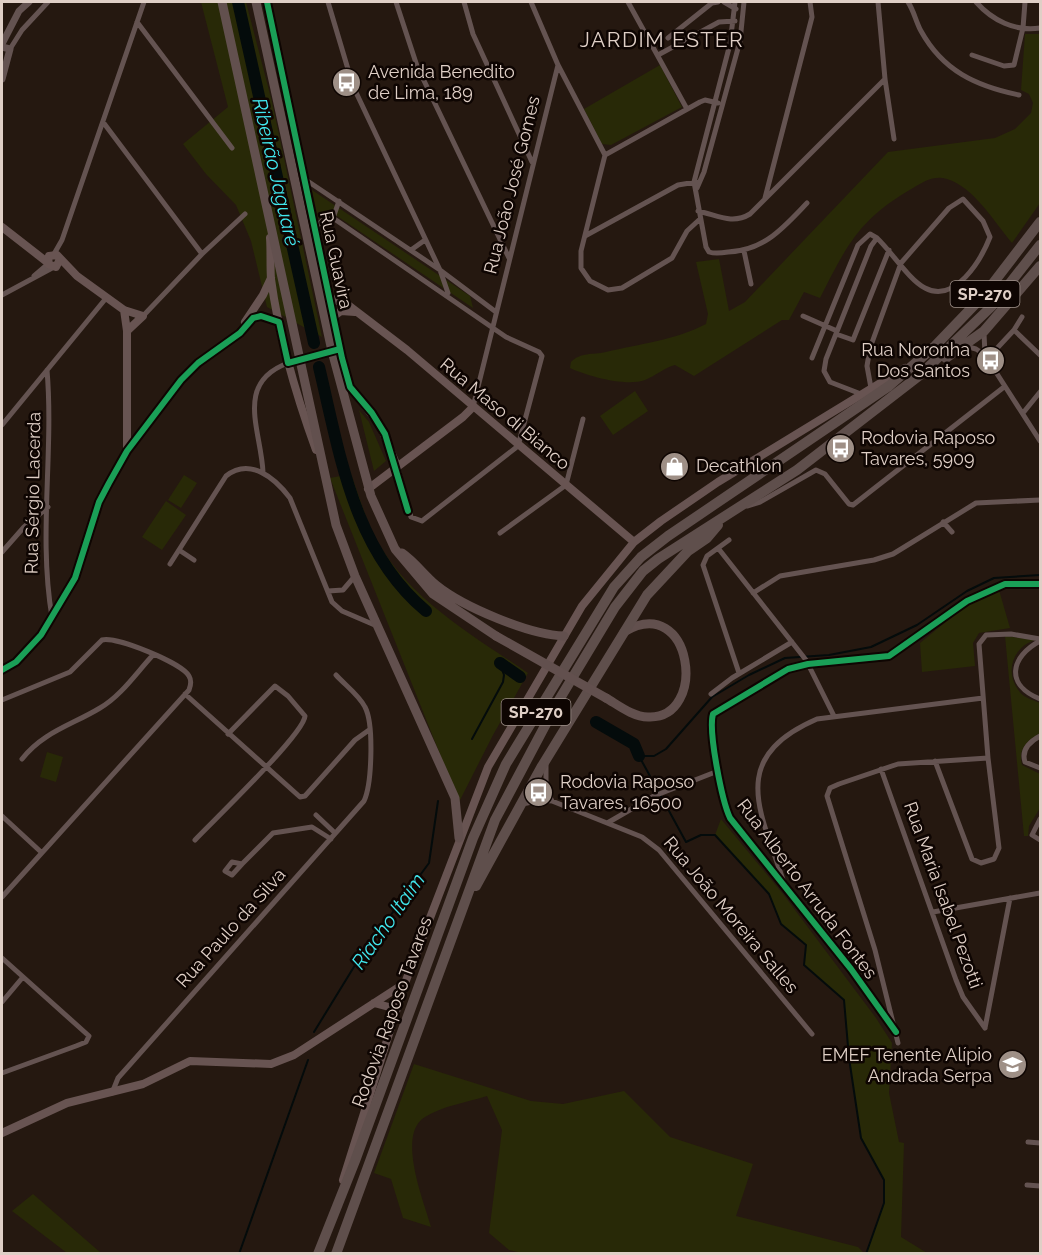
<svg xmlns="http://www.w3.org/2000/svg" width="1042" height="1255" font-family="Raleway,sans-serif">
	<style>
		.green { fill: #282907 }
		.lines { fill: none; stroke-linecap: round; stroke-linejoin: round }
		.stream { stroke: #040b0b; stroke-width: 2 }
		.river { stroke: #040b0b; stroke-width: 12 }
		.minor { stroke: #645351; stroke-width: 5 }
		.tertiary { stroke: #645351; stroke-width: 7 }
		.secondary { stroke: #685452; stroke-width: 8 }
		.trunk { stroke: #62504e; stroke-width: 9 }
		.motorway { stroke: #5f4f4c; stroke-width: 10 }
		.trunk-bridge { stroke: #62504e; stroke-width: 9 }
		.cycleway-casing { stroke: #0e0502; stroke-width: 10 }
		.cycleway { stroke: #1a9f57; stroke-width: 6 }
		.labels { text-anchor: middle; stroke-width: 5; stroke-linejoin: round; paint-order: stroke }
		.shield { fill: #0e0502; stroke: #a0928b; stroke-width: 1.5 }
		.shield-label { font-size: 16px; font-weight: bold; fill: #dfcfc6 }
		.poi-label { font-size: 18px; fill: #dfcfc6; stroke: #0e0502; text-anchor: start }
		.street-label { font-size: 18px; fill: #dfcfc6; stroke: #0e0502 }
		.water-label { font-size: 20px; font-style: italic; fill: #41e6ed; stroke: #0e0502 }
		.quarter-label { font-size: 21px; letter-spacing: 1.5px; fill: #dfcfc6; stroke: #0e0502 }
	</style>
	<rect width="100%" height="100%" fill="#251810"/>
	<path class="green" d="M201 2H246L272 102 322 337 267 307 251 241 236 205 206 174 183 144 228 107Z
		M1025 34H1040V203L1012 243C995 223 974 187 947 179 935 175 924 181 913 188 859 219 847 245 820 298L804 292 789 320H782L694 376 675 365C664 368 655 376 645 380 626 387 587 376 570 368L571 362C581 352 592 355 606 352 639 344 676 340 706 324L708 314 696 262 719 259 729 311 745 302 888 152 995 138 1015 129 1031 113 1033 103 1029 94 1021 90Z
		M660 65 682 107 611 145 602 144 584 109Z
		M312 190 470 296 473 308 334 214H328L318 219Z
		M635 391 648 411 613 435 600 416Z
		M359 410 369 422 386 461 374 471Z
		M351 474C358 493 364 513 372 531 403 596 471 634 528 673L493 735 459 802 330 478Z
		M184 475 197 483 181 508 168 500Z
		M166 501 186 515 162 550 142 537Z
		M999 590 1010 628 979 633 973 643 975 666 922 672 920 643 964 607Z
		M1005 636 1035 640C1013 647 1004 672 1019 691 1024 698 1033 700 1040 703V733C1026 741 1018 749 1022 765L1040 774V808L1029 826 1028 836H1024Z
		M47 752 63 757 56 782 40 777Z
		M721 819 783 894 876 1018 892 1043 889 1093 899 1142 904 1143 901 1237 927 1253H866L884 1203V1180L861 1138 849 1058 844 1000 804 965 806 945 781 924 769 894 715 835Z
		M414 1064 531 1101 563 1104 624 1091 670 1137 753 1164 736 1216 858 1247 864 1253 526 1254 509 1250 489 1233 502 1130 487 1096C468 1102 442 1106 425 1117 396 1134 424 1202 431 1227L403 1218 391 1179 374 1173Z
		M33 1194 101 1253H67L12 1211Z"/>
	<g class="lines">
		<path class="stream" d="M472 739 503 682 504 675 500 663
			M314 1032 360 957 429 863 438 801
			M239 1254 308 1060
			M866 1254 884 1203V1180L861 1138 849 1058 844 1000 804 965 806 945 781 924 769 894 715 835H701L686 842 639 756H654L666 749 712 697 749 675 785 658 829 655 871 647 917 625 967 591 994 578 1040 575"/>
		<path class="river" d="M238 2 314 343
			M319 367C340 454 353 550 426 611
			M500 663 520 677
			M596 722 634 744 639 756"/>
		<path class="minor" d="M328 2 353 86 440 270 448 293
			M396 2 417 66 509 258
			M464 2 473 34 532 162
			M531 2 558 65 605 155 581 251V268L590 281 608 290 622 288 672 258 687 231 700 219
			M628 2 687 109
			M724 2 736 9
			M735 2 730 44 694 182 706 247 709 252C715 254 722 253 728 252 765 250 783 228 807 203
			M878 2 885 79 894 139
			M908 2C914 11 916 22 921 31 943 71 976 86 1019 95
			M976 2C992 20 1015 32 1040 28
			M137 22 232 148
			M668 38 712 3 718 2
			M10 49 22 30 48 2
			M658 55 719 22 735 21
			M972 55 1004 66 1014 65 1023 28 1025 2
			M103 122 202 254
			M605 155 700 102 705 100 718 103
			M303 178 440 270 496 312
			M697 188 704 172 740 41 744 2
			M765 198 812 17 810 2
			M698 211C717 215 732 225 750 214L885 79
			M333 218 339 201
			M314 228 322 221 333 218 506 337 539 352 542 356 518 446 422 521 411 517 397 466
			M585 236 678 185 696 182
			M411 250 425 240
			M744 251 751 284
			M54 254 62 240 144 2
			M34 276 48 264
			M2 295 54 267
			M143 316 202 254 245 214
			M803 316 837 331
			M1014 330 1040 355
			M984 333 985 355
			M836 334 853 340 889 250
			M965 346 976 349 985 355 1040 441
			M812 358 858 245 870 234 877 238
			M987 359 1014 330 1022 317
			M47 370C54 452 38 536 52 617
			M861 394 830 382 824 371 826 359 871 246 877 238C891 251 909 280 925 288 955 304 981 260 990 237L983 221 963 199 949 208 901 263 870 348 867 366 871 388
			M473 407 558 65
			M1023 413 1040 392
			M2 425 107 297
			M263 472C261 430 234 383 288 363
			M747 506 760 502 816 470 825 474 849 504 853 505 1004 387
			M943 522 952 532
			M500 533 566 485 583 419
			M718 548 729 540
			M179 550 194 560
			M2 552 24 527 48 507
			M170 564 226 476C250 457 275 478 290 498L332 602 342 611 377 626
			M328 591 343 590 355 576
			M753 593 780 576 874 560 893 554 976 503 1040 500
			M1040 641C1010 657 1005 685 1040 699
			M2 670 16 662 36 642 75 578 99 502 127 451
			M739 673 703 565 707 556 718 548 806 660 834 716
			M185 694 300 797 305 796 355 740 369 730
			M711 694 732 678 792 642
			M2 700 70 672 102 640C116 636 182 663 189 676 192 681 191 685 189 690L2 897
			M1040 736C1029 742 1021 750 1025 762L1040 768
			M22 759C43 732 72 725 100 708 121 696 137 672 153 655
			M935 761 972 859 981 863 994 859 999 848 988 758 979 644 986 635 1011 634 1040 639
			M546 765V789L552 801
			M881 769 956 980 963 997 985 1028
			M522 804 542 800 552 801 642 837 659 850 812 1034
			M316 815 335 833
			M2 816 41 852
			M1040 819 1032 835 1040 840
			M609 822 654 796 718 771
			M195 840C213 821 304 734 305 716L288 696 275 686 228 734
			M242 864 232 875 225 871 232 862 242 864 273 833 312 827 331 839
			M785 886C762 813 725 759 817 719L983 698
			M933 912 1040 893
			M2 958 89 1036 86 1042 76 1046 2 1073
			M2 1002 23 977
			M985 1028 1010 898
			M896 1032 851 969 730 818C722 801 708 731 713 714L788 669 808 664 889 656 967 601 1005 584H1040
			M898 1043 875 950 827 796 830 788 839 784 898 764 988 758
			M112 1093 118 1078 364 801C372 784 374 724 365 707 359 695 345 685 336 675
			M1028 1142 1040 1143
			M1027 1185 1040 1186"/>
		<path class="tertiary" d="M2 44 19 11 29 2
			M2 47 10 49 2 79"/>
		<path class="secondary" d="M267 2 342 358 350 387 380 425 397 466
			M2 227 47 262
			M270 238C271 251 270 266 271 279 279 338 296 395 316 450
			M60 259 56 267 48 264 49 256 57 255 77 276 124 310 143 316 127 331V451
			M330 298 348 305 407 350 634 542
			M124 310 127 331
			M334 316 341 311 355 312
			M245 322 263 295 271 278
			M288 363 336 350
			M127 451 181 380 198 363 240 333 253 318 261 316 279 322
			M368 489 463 417 472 408
			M374 1003 389 1007 395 1015
			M2 1133 67 1103 143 1084 190 1061 271 1064 294 1055 405 983
			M343 1180 405 983 488 767 582 606 634 542 661 521 718 482 905 368"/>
		<path class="trunk" d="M222 2 336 525 355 576 455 798 459 838
			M256 2 332 351 371 496 395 549 433 594 496 636
			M402 553C415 562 424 575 436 585 463 607 530 635 564 636
			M606 698C618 705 633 717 648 717 709 720 693 591 624 632"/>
		<path class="motorway" d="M946 358 984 331 1040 266
			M476 886 542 766 647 595 688 551 707 538 718 525
			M318 1254 355 1161 473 838 506 764 614 587 641 557 668 536 889 386 935 346 984 295 1040 222
			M336 1254 495 820 556 705 615 607 643 571 658 559 797 470 920 375 992 306 1040 245"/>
		<path class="trunk-bridge" d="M496 636 606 698"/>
		<defs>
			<path id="cycleway" d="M267 2 342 358 350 387 372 413 385 434 408 511
				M2 670 16 662 41 635 75 578 99 502 109 483 127 451 181 380 198 363 240 333 253 318 261 316 279 322 288 363 340 349
				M896 1032 851 969 730 818C722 801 708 731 713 714L788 669 808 664 889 656 967 601 1005 584H1040"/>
		</defs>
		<use href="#cycleway" class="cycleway-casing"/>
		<use href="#cycleway" class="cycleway"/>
	</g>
	<defs>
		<symbol id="bus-disc" viewBox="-11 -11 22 22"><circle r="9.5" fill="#9e8f86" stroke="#0e0502"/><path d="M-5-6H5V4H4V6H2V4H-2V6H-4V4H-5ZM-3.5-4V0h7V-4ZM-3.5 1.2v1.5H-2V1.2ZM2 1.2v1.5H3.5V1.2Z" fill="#fff"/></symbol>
		<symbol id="shop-disc" viewBox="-11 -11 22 22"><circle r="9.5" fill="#9e8f86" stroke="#0e0502"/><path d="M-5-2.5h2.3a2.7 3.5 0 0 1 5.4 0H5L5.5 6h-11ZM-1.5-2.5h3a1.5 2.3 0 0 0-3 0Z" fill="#fff"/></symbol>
		<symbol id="school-disc" viewBox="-11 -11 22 22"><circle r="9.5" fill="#9e8f86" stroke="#0e0502"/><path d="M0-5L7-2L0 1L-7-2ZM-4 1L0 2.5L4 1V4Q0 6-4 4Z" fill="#fff"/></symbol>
	</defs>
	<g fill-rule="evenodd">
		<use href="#bus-disc" x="330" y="66" width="33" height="33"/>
		<use href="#bus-disc" x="974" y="344" width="33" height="33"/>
		<use href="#bus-disc" x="824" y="432" width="33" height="33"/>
		<use href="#shop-disc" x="658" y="450" width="33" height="33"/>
		<use href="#bus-disc" x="522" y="776" width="33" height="33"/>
		<use href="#school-disc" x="996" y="1048" width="33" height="33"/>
	</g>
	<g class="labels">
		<g class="shield">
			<rect x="950.5" y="281" width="69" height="26" rx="4.5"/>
			<rect x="501.5" y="699" width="69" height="26" rx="4.5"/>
		</g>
		<g class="shield-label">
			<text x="985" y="300">SP-270</text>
			<text x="536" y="718">SP-270</text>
		</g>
		<g class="poi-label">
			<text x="368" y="78">Avenida Benedito<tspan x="368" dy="21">de Lima, 189</tspan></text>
			<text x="970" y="356" text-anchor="end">Rua Noronha<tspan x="970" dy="21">Dos Santos</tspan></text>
			<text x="861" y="444">Rodovia Raposo<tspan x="861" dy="21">Tavares, 5909</tspan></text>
			<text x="696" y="472">Decathlon</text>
			<text x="560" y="788">Rodovia Raposo<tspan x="560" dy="21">Tavares, 16500</tspan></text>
			<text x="992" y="1061" text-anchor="end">EMEF Tenente Alípio<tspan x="992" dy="21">Andrada Serpa</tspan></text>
		</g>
		<g class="street-label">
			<text transform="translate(512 185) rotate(-76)" y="6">Rua João José Gomes</text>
			<text transform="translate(336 260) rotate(78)" y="6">Rua Guavira</text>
			<text transform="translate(505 414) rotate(40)" y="6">Rua Maso di Bianco</text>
			<text transform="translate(33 493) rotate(-89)" y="6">Rua Sérgio Lacerda</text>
			<text transform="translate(807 889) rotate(53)" y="6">Rua Alberto Arruda Fontes</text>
			<text transform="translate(943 895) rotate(70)" y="6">Rua Maria Isabel Pezotti</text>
			<text transform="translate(731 915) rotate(50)" y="6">Rua João Moreira Salles</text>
			<text transform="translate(231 928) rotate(-48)" y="6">Rua Paulo da Silva</text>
			<text transform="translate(392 1012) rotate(-70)" y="6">Rodovia Raposo Tavares</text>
		</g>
		<g class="water-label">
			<text transform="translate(276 172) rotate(77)" y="7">Ribeirão Jaguaré</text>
			<text transform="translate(388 921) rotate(-55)" y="7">Riacho Itaim</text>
		</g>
		<g class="quarter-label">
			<text x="662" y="47">JARDIM ESTER</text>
		</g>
	</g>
	<rect width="1042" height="1255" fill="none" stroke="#dfcfc6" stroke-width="6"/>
</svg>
